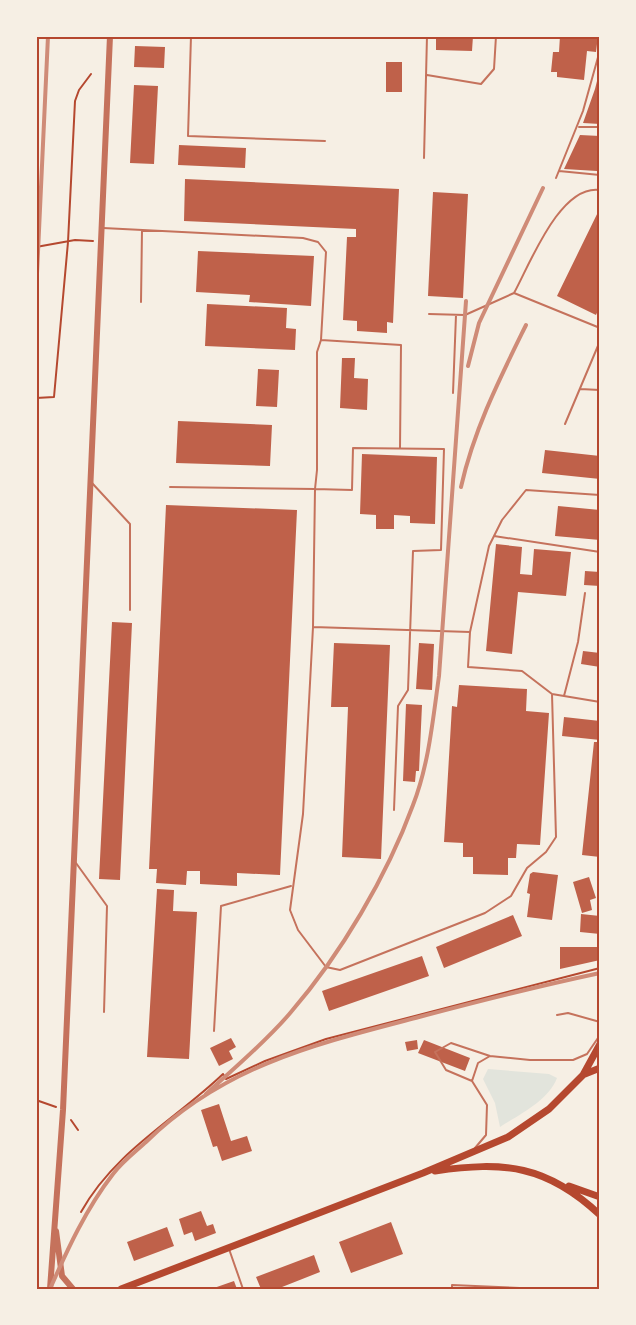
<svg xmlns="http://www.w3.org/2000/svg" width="636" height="1325" font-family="Lora,serif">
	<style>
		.green { fill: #e2e4dc }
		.building { fill: #bf614a }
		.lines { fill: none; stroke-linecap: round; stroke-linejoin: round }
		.path { stroke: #b5482f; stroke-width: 2 }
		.service { stroke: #c5725c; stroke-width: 2 }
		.tertiary { stroke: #c5725c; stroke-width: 6 }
		.secondary { stroke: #b5482f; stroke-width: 7 }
		.rail { stroke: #cf8b77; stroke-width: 4 }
		.neatline { fill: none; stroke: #b5482f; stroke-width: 2 }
	</style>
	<rect width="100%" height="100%" fill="#f6efe4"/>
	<path class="green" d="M488 1069 549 1074 557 1078C548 1101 520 1114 500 1127L495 1103 483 1079Z"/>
	<path class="building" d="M436 36H473L472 51 436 50Z
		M560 36H598L596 52 587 51 584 80 557 77V72H551L553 52H559Z
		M135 46 165 47 164 68 134 67Z
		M386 62H402V92H386Z
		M599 73 600 124 583 123 595 89Z
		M134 85 158 86 154 164 130 163Z
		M580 135 600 136 597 171 564 169Z
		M179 145 246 148 245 168 178 165Z
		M185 179 399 189 393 323 387 322V333L357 331V321L343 320 347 237H356V229L184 221Z
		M433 192 468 194 463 298 428 296Z
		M600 208V306L596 315 557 296Z
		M198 251 314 256 311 306 249 302 250 295 196 292Z
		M207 304 287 308 286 328 296 329 295 350 205 346Z
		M342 358H355L354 378 368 379 367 410 340 408Z
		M258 369 279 370 277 407 256 406Z
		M178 421 272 425 270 466 176 463Z
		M545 450 600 456V479L542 473Z
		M362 454 437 457 435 524 410 523V516L394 515V529H376V515L360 514Z
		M166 505 297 510 280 875 237 873V886L200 884V871H187L186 885 156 883 157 869H149Z
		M558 506 600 510V540L555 536Z
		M496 544 522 547 520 574 532 575 534 549 571 552 566 596 518 592 512 654 486 651Z
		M585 571 600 572V586L584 585Z
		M112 622 132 623 120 880 99 879Z
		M334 643 390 645 381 859 342 857 348 707H331Z
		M419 643 434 644 432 690 416 689Z
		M583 651 600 653V667L581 664Z
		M459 685 527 689 526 711 549 713 540 845 517 844 516 858H508V875L473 874V857H463V843L444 842 452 706 457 707Z
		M406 704 422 705 419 771H416L415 782 403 781Z
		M564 717 600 721V740L562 736Z
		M594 742H600V857L582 855Z
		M533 872 558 875 552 920 527 917 530 894 527 893 530 874Z
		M589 877 596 898 590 900 592 910 582 913 573 882Z
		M157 889 174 890 173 911 197 912 189 1059 147 1057Z
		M581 914 600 916V934L580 932Z
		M513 915 522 936 444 968 436 947Z
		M560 947H600V960L560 969Z
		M422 956 429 976 329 1011 322 991Z
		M231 1038 236 1047 229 1051 233 1059 219 1066 210 1048Z
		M417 1040 418 1049 407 1051 405 1042Z
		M424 1040 470 1058 465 1071 418 1053Z
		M219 1104 231 1141 247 1136 252 1151 222 1161 217 1146 213 1147 201 1110Z
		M201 1211 207 1226 213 1224 216 1233 195 1241 192 1232 184 1235 179 1219Z
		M391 1222 403 1254 351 1273 339 1242Z
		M167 1227 174 1246 134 1261 127 1242Z
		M314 1255 320 1272 277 1289H261L256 1277Z
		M234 1281 237 1289H211Z"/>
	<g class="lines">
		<path class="path" d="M36 247 75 240 93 241
			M36 398 54 397 68 242 75 101 79 90 91 74
			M36 1100 56 1107
			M71 1120 78 1130
			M81 1212C115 1151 175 1120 223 1074L226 1079 265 1061 326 1039 600 968"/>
		<path class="service" d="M191 36 188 136 325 141
			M427 75 481 84 494 69 496 36
			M579 127H600
			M424 158 427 36
			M559 171 600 175
			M556 178 583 111 600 50
			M103 228 303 238 318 242 326 252 321 340 317 352V470L315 489 170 487
			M514 293C530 264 560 184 600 190
			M141 302 142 230
			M429 314 465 315 514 293 600 328
			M321 340 401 345 400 448
			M580 389 600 390
			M453 393 456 315
			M565 424 600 341
			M92 483 130 524V610
			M494 536 600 552
			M313 627 470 632 468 667 522 671 552 694 600 702
			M470 632 489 546 502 520 526 490 600 495
			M564 696 578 642 585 593
			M394 810 398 706 408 690 413 551 441 550 444 449 353 448 352 490 315 489 313 627 303 814 290 910 298 930 326 967 340 970 485 913 511 896 527 868 546 852 556 837 552 694
			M76 863 107 906 104 1012
			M557 1015 568 1013 600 1022
			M214 1031 221 906 291 886
			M472 1081 478 1063 490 1056
			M475 1148 486 1135 487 1105 472 1081 446 1070 435 1052 451 1043 490 1056 530 1060H573L587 1054 600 1035
			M229 1249 243 1289
			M452 1289V1285L543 1289"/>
		<path class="tertiary" d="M56 1231 62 1276 73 1289
			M50 1289 63 1110 110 36"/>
		<path class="secondary" d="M585 1074 600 1068
			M435 1171C504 1161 547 1165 600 1215
			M569 1186 600 1197
			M121 1289 423 1173 508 1137 549 1109 583 1075 600 1044"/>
		<path class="rail" d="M36 295 48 36
			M468 366 479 323 543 188
			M461 487C474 429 500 378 526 325
			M206 1094C234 1068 266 1042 291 1012 341 954 387 876 413 805 429 764 433 718 439 676L466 301
			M50 1289C68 1248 86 1209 113 1174 122 1162 135 1152 146 1142 225 1065 316 1044 419 1017 479 1001 539 986 600 973"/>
	</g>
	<rect width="636" height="1325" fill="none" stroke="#f6efe4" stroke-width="75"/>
	<rect x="38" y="38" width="560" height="1250" class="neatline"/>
</svg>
